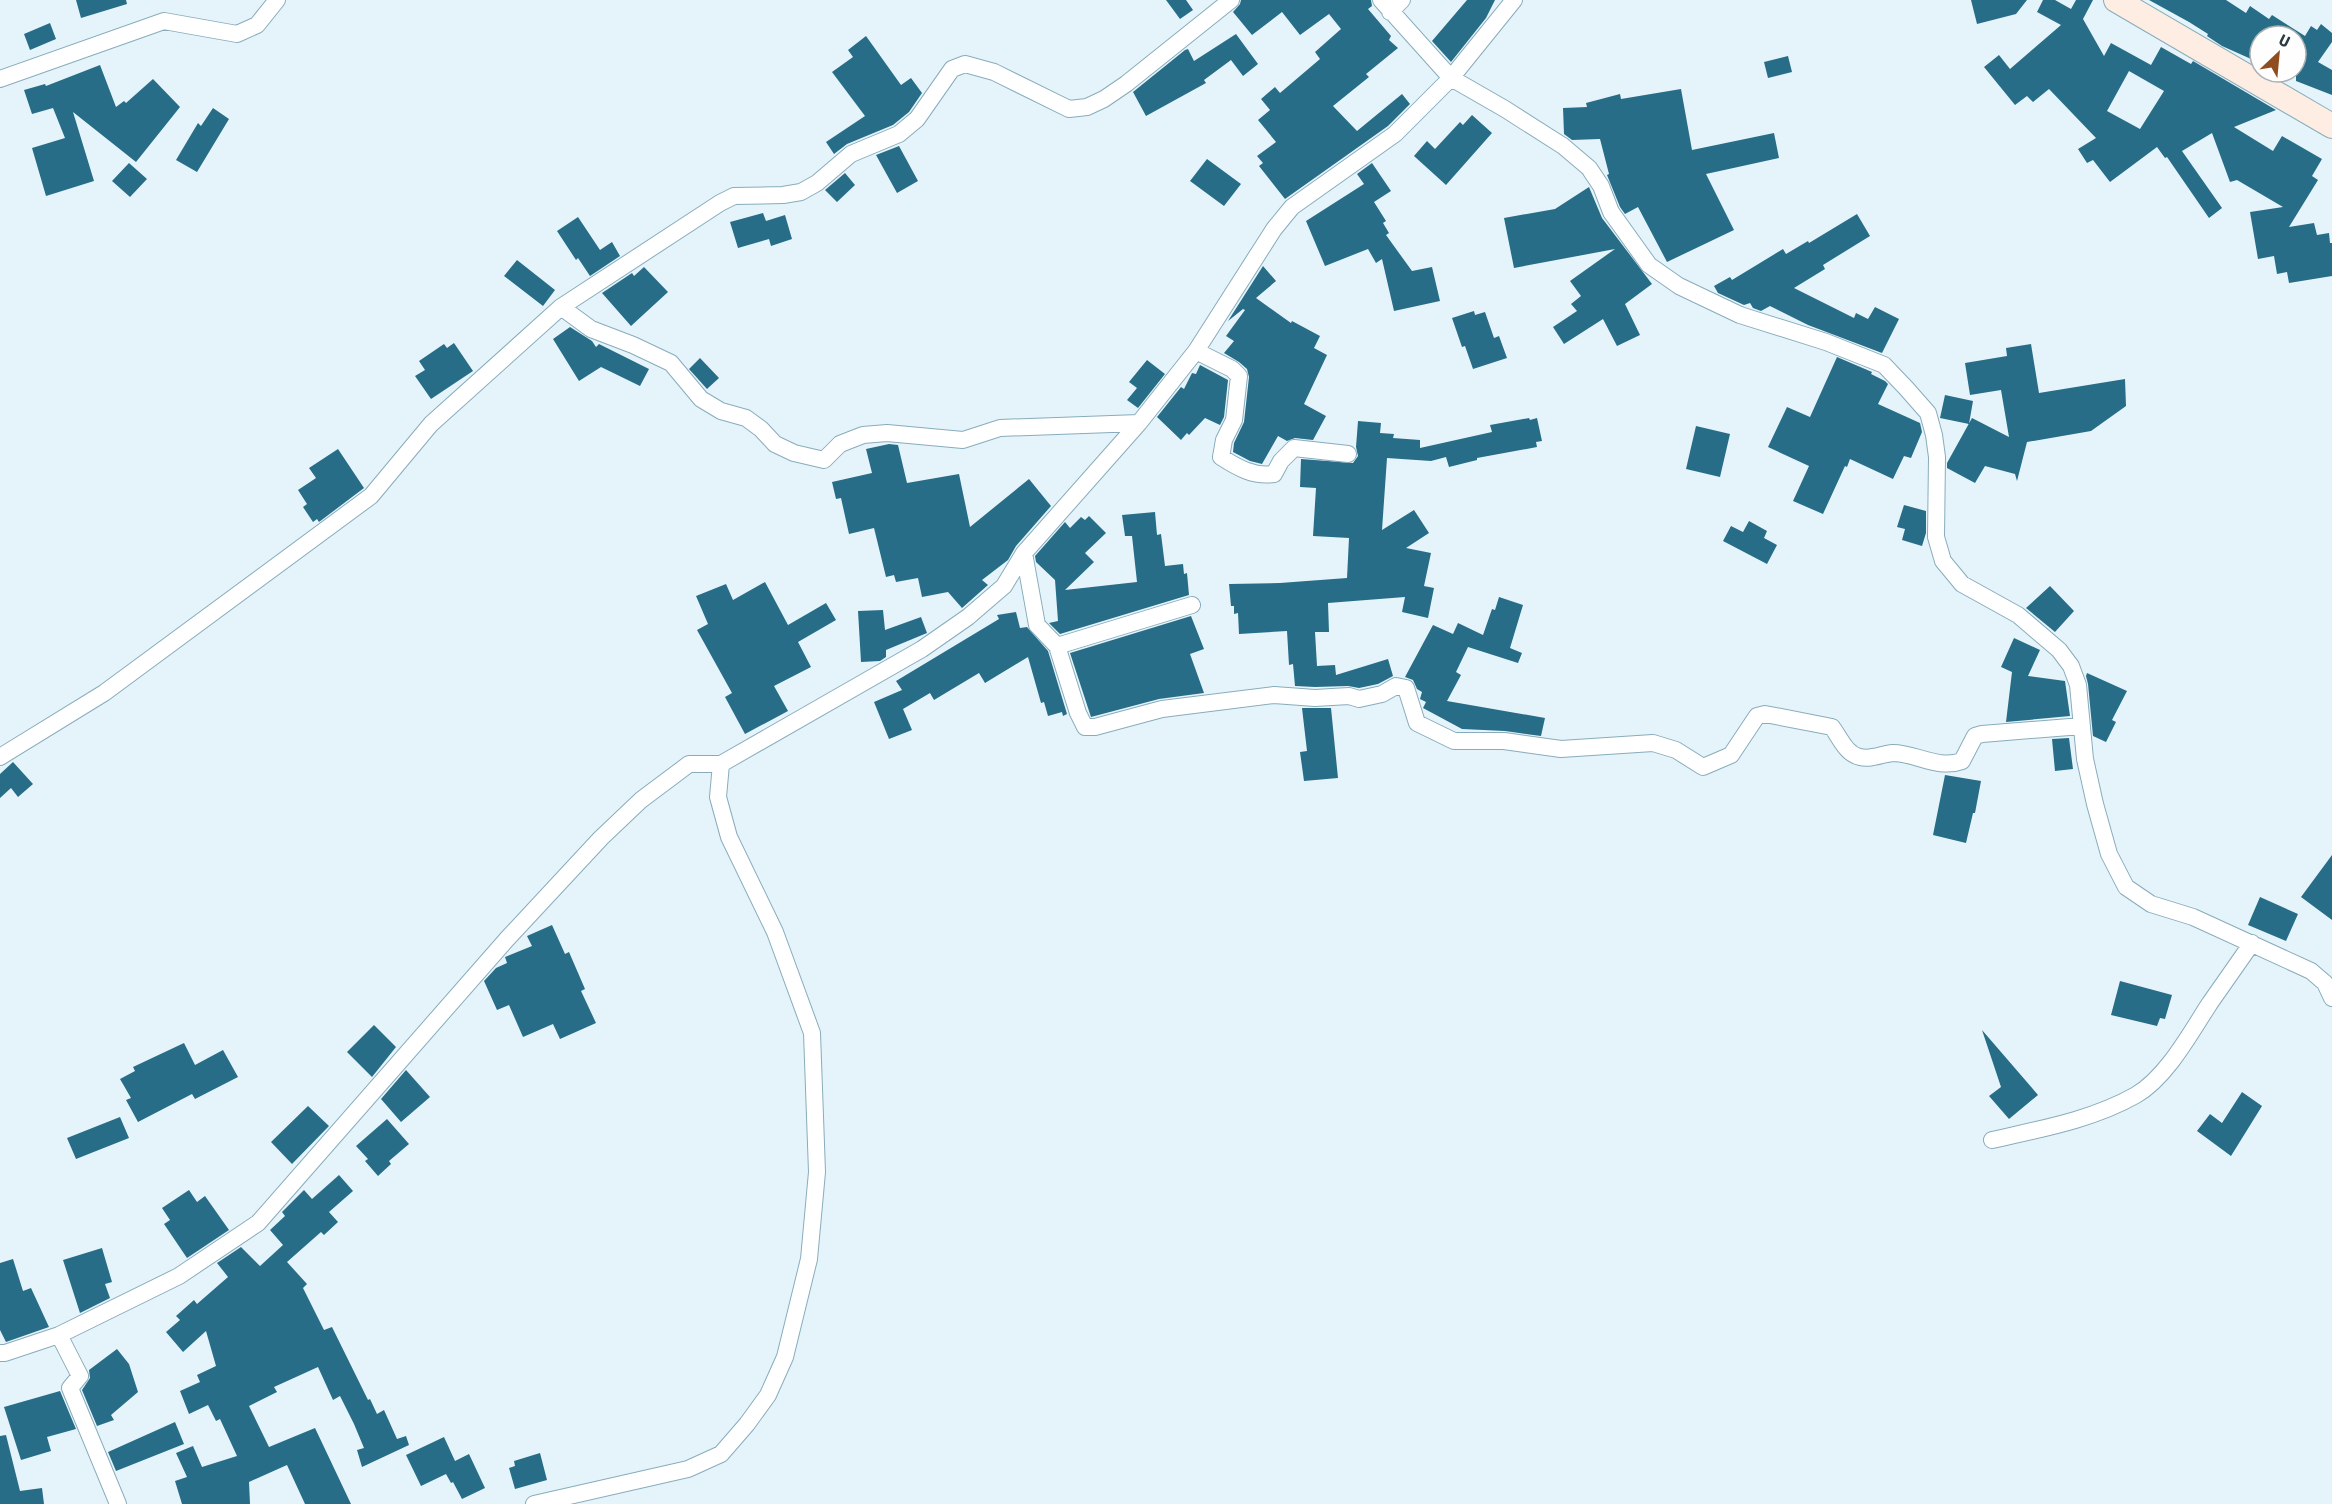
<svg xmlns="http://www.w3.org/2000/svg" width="2332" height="1504" font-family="'Asap Condensed',sans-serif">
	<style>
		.building { fill: #276d87; fill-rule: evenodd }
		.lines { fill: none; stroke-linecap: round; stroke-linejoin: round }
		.minor-casing { stroke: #88acbc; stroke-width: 18 }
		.secondary-casing { stroke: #88acbc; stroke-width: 26 }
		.minor { stroke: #fff; stroke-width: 16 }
		.secondary { stroke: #fdede3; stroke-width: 24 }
	</style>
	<rect width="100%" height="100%" fill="#e5f4fa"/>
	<path class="building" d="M76 0H126L127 4 81 18Z
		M1166 0H1186L1193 10 1180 19Z
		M1241 0H1371L1372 6 1368 9 1391 36 1389 40 1398 48 1366 74 1369 77 1333 106 1357 131 1402 94 1410 104 1388 126 1285 199 1259 166 1263 163 1257 156 1276 142 1258 120 1270 110 1261 99 1275 87 1280 93 1320 59 1315 52 1341 29 1329 14 1300 35 1282 12 1252 35 1233 12 1240 4Z
		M1467 0H1495L1486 18 1451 62 1432 41Z
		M1971 0H2027L2016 14 1977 24Z
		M2043 0H2055L2071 9 2076 0H2093L2083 19 2104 56 2111 43 2151 65 2161 47 2191 64 2193 61 2276 110 2234 127 2273 151 2282 136 2322 159 2312 176 2318 180 2289 227 2314 223 2317 235 2329 233 2330 243H2332V276L2289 283 2287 272 2277 274 2274 256 2258 259 2250 212 2283 207 2237 180 2230 182 2212 133 2182 151 2222 208 2209 218 2167 157 2165 158 2157 147 2110 182 2093 160 2087 163 2078 149 2096 138 2049 89 2033 102 2027 96 2015 105 1984 67 1999 55 2010 69 2061 25 2037 12ZM2129 71 2164 91 2140 129 2107 111Z
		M2149 0H2226L2246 13 2250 6 2269 19 2272 15 2305 36 2311 26 2317 30 2321 24 2332 33V42L2318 62 2332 70V95L2296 81V36H2260V63L2222 46 2207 36 2208 34 2189 22Z
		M50 23 56 39 30 50 24 34Z
		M1236 34 1258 64 1243 76 1231 60 1204 80 1206 83 1146 116 1133 92 1185 50 1188 49 1194 61Z
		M866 36 901 85 911 78 922 93 909 112 893 125 847 144 834 154 826 142 865 116 832 72 853 57 848 50Z
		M1788 56 1792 72 1768 78 1764 62Z
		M100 65 116 107 124 101 126 103 153 79 180 107 136 162 73 112 94 181 46 196 32 148 65 138 53 108 32 114 24 90 45 84 46 86Z
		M1681 89 1692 150 1774 133 1779 158 1706 174 1734 230 1667 262 1638 207 1625 214 1620 207 1607 175 1609 174 1600 139 1572 140 1564 134 1563 108 1587 107 1586 103 1620 94 1621 99Z
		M213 108 229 119 197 172 176 160 198 123 201 126Z
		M1472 115 1492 133 1446 185 1414 156 1427 141 1435 149 1460 122 1463 125Z
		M899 146 918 181 897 193 876 155Z
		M1207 159 1241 184 1224 206 1190 181Z
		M129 163 147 179 130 197 112 181Z
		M1372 163 1391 191 1374 202 1386 221 1383 223 1389 233 1386 235 1412 271 1432 267 1440 301 1394 311 1382 259 1376 263 1368 249 1325 266 1306 221 1364 184 1357 174Z
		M845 173 855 185 837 202 825 190Z
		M1589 187 1602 218 1652 284 1625 304 1640 335 1617 346 1603 319 1564 344 1553 327 1577 311 1571 304 1581 296 1570 281 1615 249 1514 268 1504 218 1555 209Z
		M763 213 766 221 785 215 792 239 771 246 769 239 738 248 730 222Z
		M1857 214 1870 236 1823 265 1825 269 1794 288 1854 318 1856 313 1868 319 1875 307 1899 319 1882 353 1808 325 1770 306 1761 311 1753 308 1750 303 1744 305 1718 293 1714 286 1730 277 1732 280 1783 249 1786 254 1808 241 1809 243Z
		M578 217 600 250 612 242 620 256 590 276 578 258 576 260 557 231Z
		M517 260 555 290 543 306 504 276Z
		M1263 266 1276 281 1256 298 1291 323 1292 321 1320 336 1314 348 1327 355 1304 404 1326 416 1313 440 1295 438 1287 441 1278 436 1262 464 1250 461 1233 452 1234 443 1244 422 1249 377 1247 369 1239 362 1224 353 1234 341 1226 336 1245 310 1243 309 1228 321Z
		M644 267 668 292 631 326 602 293 632 273 634 276Z
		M1474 311 1475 315 1485 312 1494 338 1499 336 1507 358 1473 369 1465 346 1462 347 1452 318Z
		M570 327 592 341 596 347 599 344 649 369 640 386 601 367 579 381 553 339Z
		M454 343 473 371 431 399 415 376 425 370 419 361 444 344 447 348Z
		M2031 344 2039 393 2125 379 2126 406 2091 431 2027 442 2017 481 2015 474 1985 466 1975 483 1947 468V463L1972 418 2009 437 2001 390 1970 395 1965 363 2007 356 2006 348Z
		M1837 357 1872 372 1871 374 1885 381 1888 384 1878 404 1920 423 1922 432 1911 458 1904 456 1893 479 1850 459 1847 467 1845 466 1823 514 1793 501 1809 466 1768 447 1787 407 1810 417Z
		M700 358 719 378 707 389 689 369Z
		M1147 360 1165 374 1138 408 1127 400 1137 388 1129 382Z
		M1200 365 1228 380 1224 417 1220 425 1205 418 1189 435 1187 433 1181 440 1157 417 1181 387 1184 389 1192 373 1196 374Z
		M1945 395 1973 401 1969 424 1940 418Z
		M1529 418 1530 420 1537 418 1542 441 1536 442 1537 447 1477 458V460L1449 467 1446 457 1431 461 1387 458 1382 530 1414 510 1429 533 1406 548 1431 553 1424 586 1434 588 1428 618 1402 612 1405 597 1328 603 1329 632H1315L1317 666 1335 665 1336 675 1388 659 1393 676 1378 684 1359 688 1348 686 1315 687 1295 686 1293 664 1289 665 1287 631 1239 634 1238 613 1234 614V606H1231L1229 584 1280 583 1347 578 1349 538 1313 536 1316 488 1300 487 1301 459 1353 463 1358 456 1356 447 1358 421 1381 423 1380 433 1394 434 1393 438 1420 440V448L1492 432 1490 425Z
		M1696 426 1730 434 1720 477 1686 469Z
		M889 444 898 445 907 483 959 474 970 527 1029 479 1051 506 1016 546 1008 560 982 580 988 585 962 608 948 592 922 597 918 578 896 582 894 575 886 577 874 528 849 534 841 498 836 499 832 482 872 473 866 449Z
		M338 449 364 488 319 522 317 519 313 522 303 507 307 504 298 490 316 478 309 468Z
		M1904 505 1926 511V533L1922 546 1902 540 1905 529 1897 527Z
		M1155 512 1157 535 1161 534 1165 566 1183 564 1184 574 1187 573 1189 595 1060 634 1049 623 1058 621 1055 580 1036 562 1035 556 1065 522 1070 528 1081 517 1085 520 1089 516 1106 533 1085 553 1094 562 1065 590 1137 582 1132 536H1125L1122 515Z
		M1749 521 1767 531 1764 538 1777 545 1767 564 1723 541 1731 526 1743 532Z
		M765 582 788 625 826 603 836 620 798 642 811 667 774 686 788 711 745 734 725 697 732 693 697 630 708 624 696 596 726 584 733 600Z
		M2050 586 2074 611 2055 632 2026 608Z
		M1499 597 1523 605 1510 648 1522 653 1518 663 1468 647 1456 672 1461 675 1447 701 1545 718 1541 736 1505 731 1462 729 1423 708 1426 702 1420 699 1422 692 1417 689 1413 680 1405 677 1433 625 1453 634 1458 623 1483 635 1492 609 1495 610Z
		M883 610 885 630 921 617 927 633 886 650V657L880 661 861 662 858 611Z
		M1016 612 1020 628 1027 627 1048 651 1067 714 1063 716 1062 712 1048 716 1044 702 1041 703 1028 657 985 683 979 673 934 700 930 693 903 709 912 730 889 739 874 702 902 690 896 681 999 619 997 615Z
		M1191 616 1204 649 1190 654 1204 693 1159 699 1091 717 1070 653Z
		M2014 638 2040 650 2028 676 2065 681 2070 716 2006 722 2012 672 2001 667Z
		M2087 673 2127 691 2112 720 2116 722 2106 742 2093 736 2088 684 2086 676Z
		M1302 708H1331L1338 778 1304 781 1300 752 1307 751Z
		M2069 738 2073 769 2055 771 2052 739Z
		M13 762 33 784 18 797 11 788 0 798V774Z
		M1945 775 1981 781 1975 813H1973L1966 843 1933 835Z
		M2332 855V920L2301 897Z
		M2260 897 2298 914 2286 941 2248 925Z
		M552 925 565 954 569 952 585 989 581 991 596 1023 560 1039 553 1024 523 1037 509 1005 497 1010 484 981 496 968 507 963 505 957 532 946 527 936Z
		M2120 981 2172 995 2165 1019 2160 1018 2157 1026 2111 1015Z
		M374 1025 396 1047 372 1077 347 1052Z
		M1982 1030 2038 1095 2009 1119 1989 1096 2001 1087Z
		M184 1043 195 1065 223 1050 238 1077 195 1099 192 1094 138 1122 126 1100 131 1098 120 1079 135 1071 133 1067Z
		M406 1070 430 1097 401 1122 381 1099Z
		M2242 1092 2262 1106 2231 1156 2197 1131 2210 1114 2222 1123Z
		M308 1106 329 1126 292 1164 271 1142Z
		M120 1117 129 1138 76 1159 67 1138Z
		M387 1119 409 1144 389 1161 391 1164 378 1176 365 1161 368 1159 356 1146Z
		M339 1175 353 1191 329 1212 338 1222 324 1235 321 1232 287 1262 307 1284 303 1288 324 1330 332 1327 368 1400 370 1399 377 1414 384 1410 397 1439 406 1436 409 1445 362 1467 357 1450 364 1448 354 1424 340 1396 333 1400 318 1367 274 1387 277 1392 249 1406 269 1447 315 1428 351 1504H305L287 1465 249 1482 250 1504H182L175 1481 187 1477 176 1453 193 1446 202 1467 237 1456 220 1419 216 1421 208 1405 189 1414 180 1391 200 1382 197 1375 216 1366 206 1331 183 1352 166 1332 180 1320 176 1316 194 1300 197 1304 228 1277 217 1263 241 1247 260 1266 283 1245 270 1230 285 1216 282 1212 304 1190 312 1199Z
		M189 1190 197 1202 205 1196 229 1230 187 1258 164 1224 170 1220 162 1208Z
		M102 1248 112 1282 105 1284 110 1298 80 1313 63 1260Z
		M13 1259 23 1291 31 1288 49 1327 6 1342 0 1330V1263Z
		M117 1349 129 1364 138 1392 111 1415 114 1420 97 1426 82 1390 90 1378 89 1370Z
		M60 1391 76 1429 47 1437 51 1451 21 1460 4 1407Z
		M175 1422 184 1444 116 1471 108 1452Z
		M6 1435 20 1491 42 1488 44 1504H0V1436Z
		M444 1437 455 1461 469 1454 485 1488 462 1499 453 1482 451 1483 446 1474 421 1486 406 1455Z
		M540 1453 547 1480 515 1489 509 1468 515 1466 514 1461Z"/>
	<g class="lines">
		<defs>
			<path id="minor" d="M1381 0 1451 78 1505 109 1563 146 1589 168 1601 186 1611 212 1649 265 1679 286 1740 315 1826 342 1884 365 1906 388 1928 413 1934 435 1937 457 1936 537 1943 561 1962 584 2018 615 2059 650 2071 666 2078 685 2085 759 2095 804 2109 854 2126 887 2151 904 2193 917 2311 971 2325 983 2332 998
				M1390 12 1402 0
				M0 79 164 21 237 34 257 25 277 0
				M561 307 591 329 633 345 671 363 701 399 721 411 746 418 761 429 775 444 794 453 824 460 840 444 863 435 887 433 963 440 1000 428 1139 423
				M1196 351 1232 369 1239 376 1234 420 1224 440 1221 457C1238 468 1254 477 1274 474L1281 461 1294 448 1348 454
				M1024 553 1037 625 1057 646 1078 713 1085 727H1095L1162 709 1274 695 1315 698 1349 696 1359 699 1382 694 1396 686 1406 688 1417 723 1454 741H1504L1561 749 1653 743 1676 750 1703 767 1731 755 1757 716 1765 714 1832 727C1840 738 1846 754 1860 757 1871 760 1882 754 1893 753 1916 753 1938 770 1962 761L1975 736 1982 734 2082 726
				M1057 646 1192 605
				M0 757 104 693 371 496 431 424 561 307 720 203 734 196 783 195 801 192 817 183 851 154 899 134 917 119 952 69 965 64 994 72 1069 109 1087 107 1104 99 1126 84 1231 0
				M1992 1140C2040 1129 2092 1120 2136 1095 2167 1077 2191 1032 2210 1003 2224 983 2238 963 2252 943
				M59 1335 80 1376 70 1388 118 1504
				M0 1353H5L59 1335 179 1276 258 1223 507 939 601 838 641 800 689 764H721
				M534 1504 688 1469 721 1454 747 1424 768 1395 785 1357 809 1259 817 1172 812 1033 775 932 729 837 718 797 721 764 922 649 968 617 1004 586 1024 553 1139 423 1196 351 1274 229 1292 207 1395 134 1451 78 1514 0"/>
			<path id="secondary" d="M2116 0 2332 126"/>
		</defs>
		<use href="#minor" class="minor-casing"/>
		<use href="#secondary" class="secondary-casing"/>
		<use href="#minor" class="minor"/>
		<use href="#secondary" class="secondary"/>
	</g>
	<g transform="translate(2278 54) rotate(26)"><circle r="28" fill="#fefefe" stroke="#aab0b3" stroke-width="1.5"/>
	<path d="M0-4.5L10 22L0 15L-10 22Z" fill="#904d1f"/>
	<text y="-9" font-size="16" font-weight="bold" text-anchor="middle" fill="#2d3c42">U</text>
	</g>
</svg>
